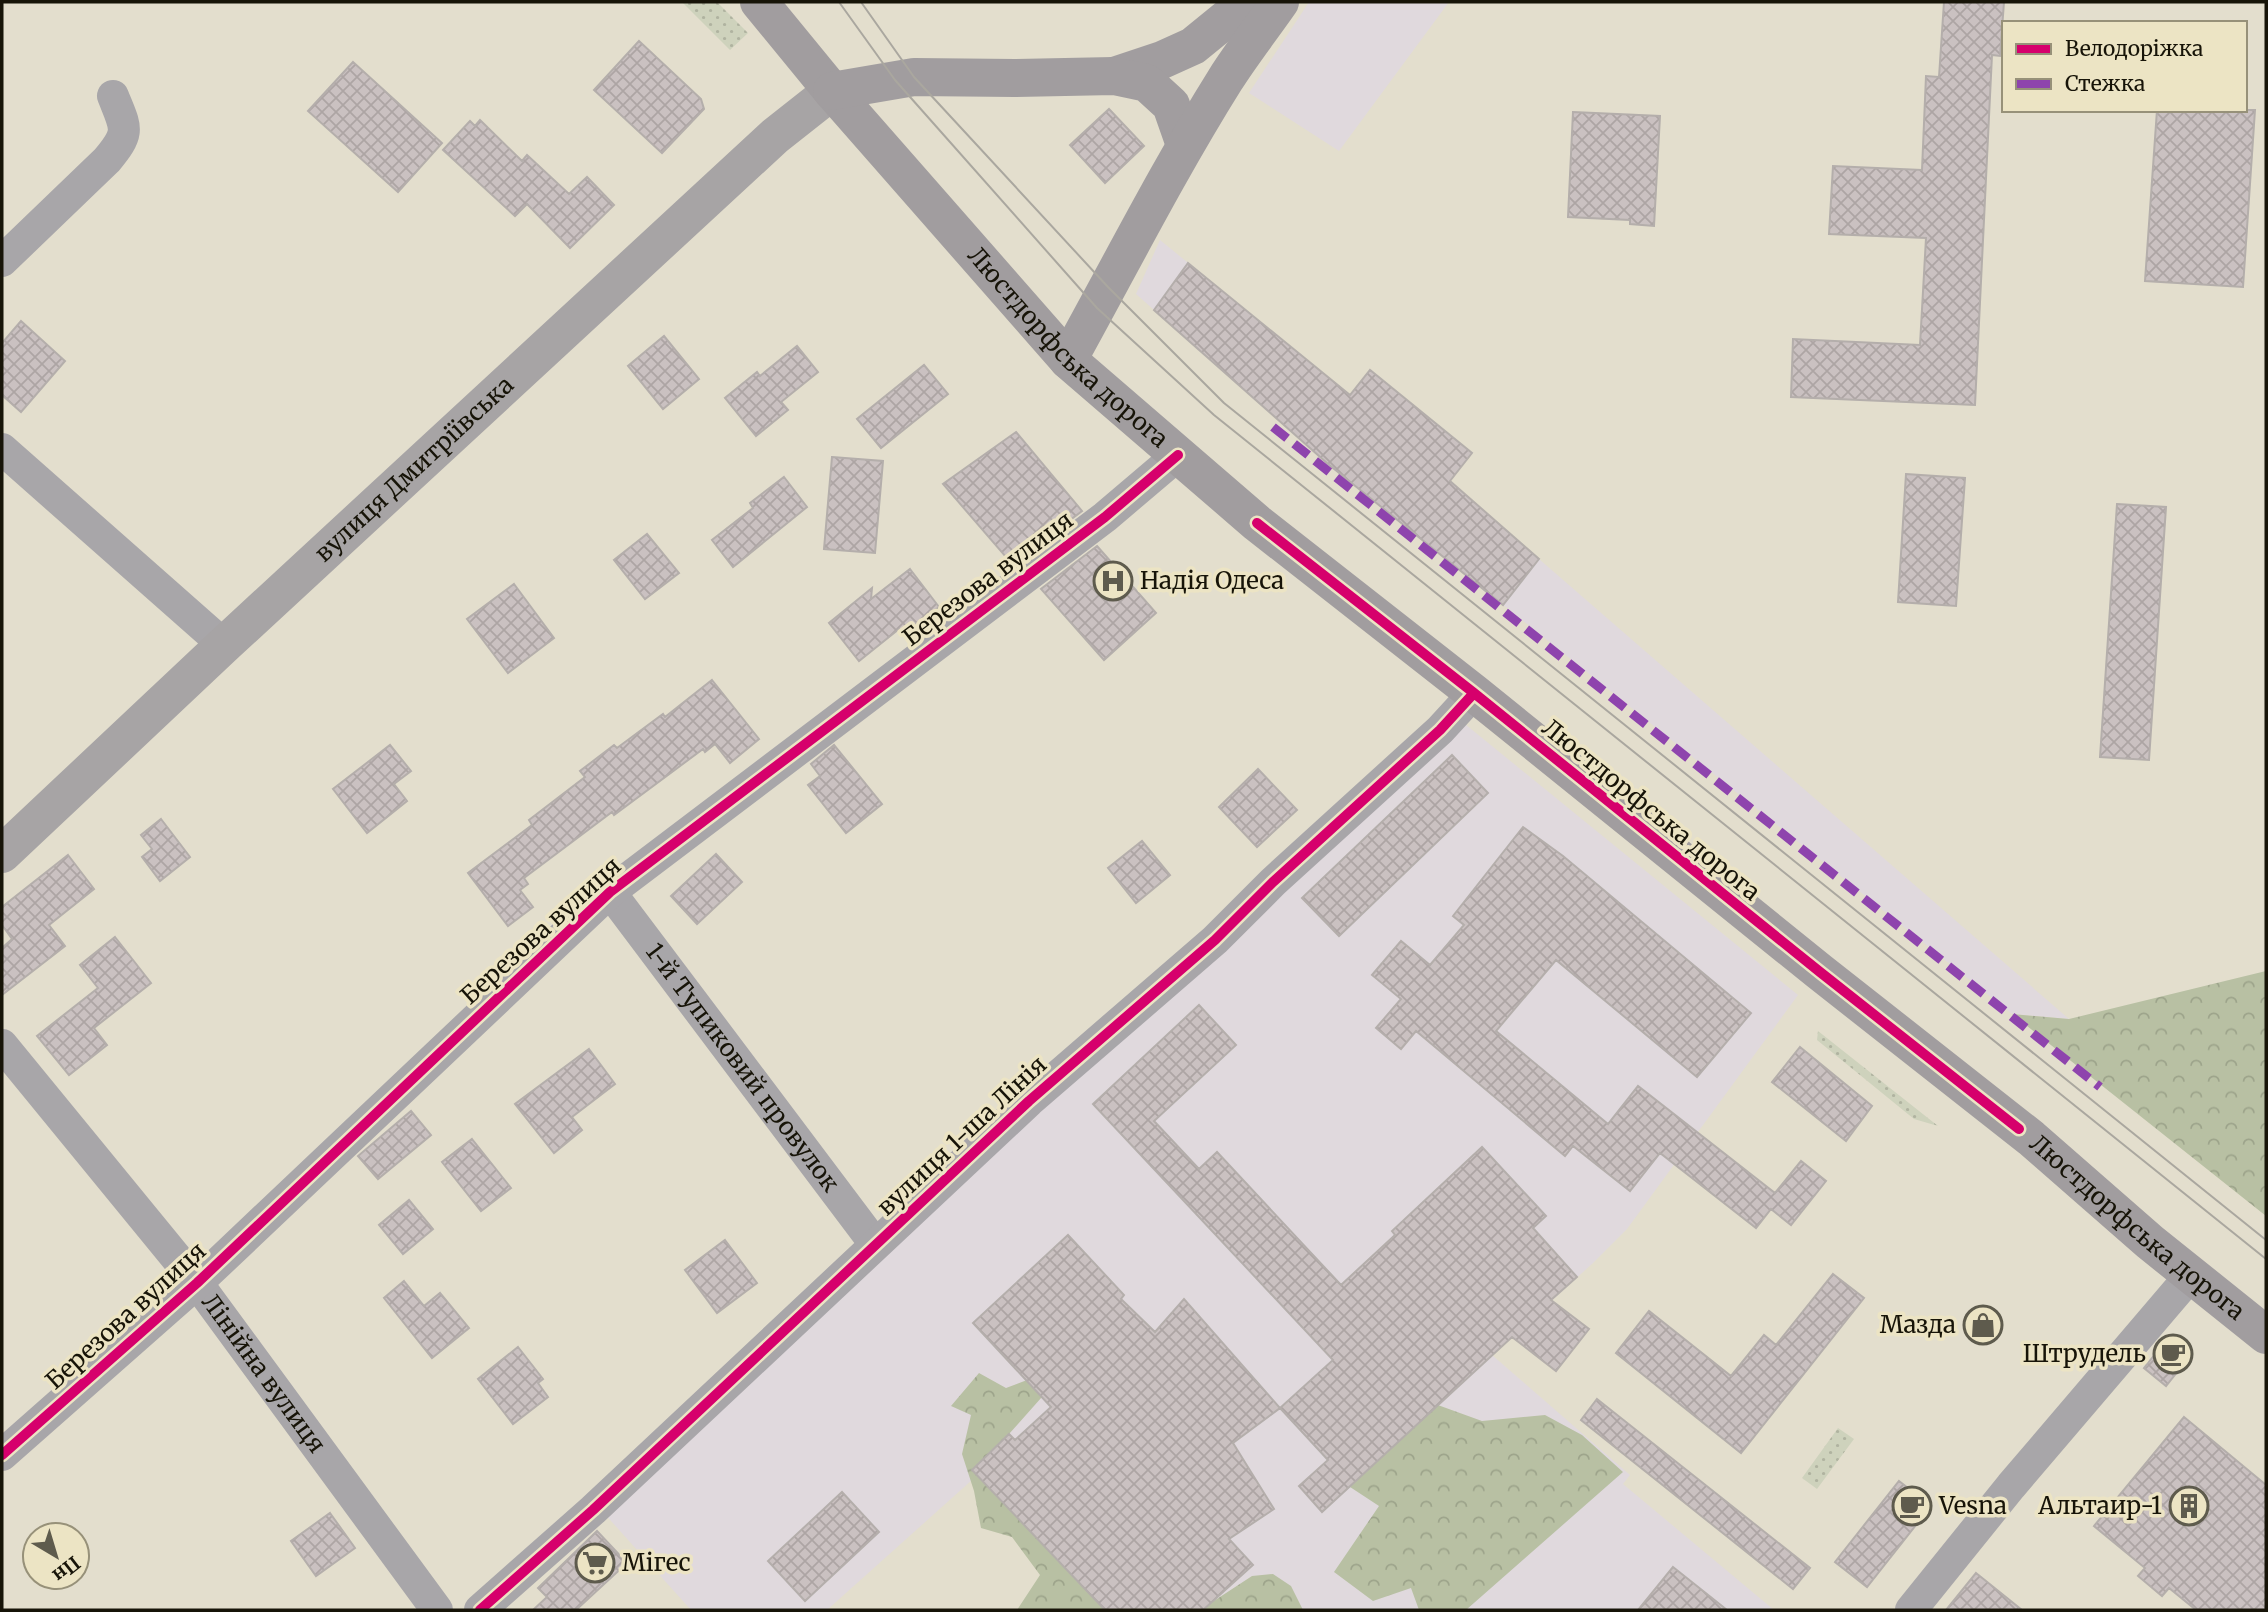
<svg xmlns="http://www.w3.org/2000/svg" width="2268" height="1612" font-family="Merriweather,serif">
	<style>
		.industrial { fill: #e0d9dd }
		.grass { fill: url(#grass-dots) }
		.forest { fill: url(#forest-crowns) }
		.building { fill: url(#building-cross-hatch); stroke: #b4aeab; stroke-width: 2 }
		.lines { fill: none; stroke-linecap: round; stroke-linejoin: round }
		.minor { stroke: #a8a6a9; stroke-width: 32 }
		.secondary { stroke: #a7a4a5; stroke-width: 38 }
		.primary { stroke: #a19d9f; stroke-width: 38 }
		.tram { stroke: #aaa79f; stroke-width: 2 }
		.quiet { stroke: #8e44ad; stroke-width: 9; stroke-dasharray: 18 9; stroke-linecap: butt }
		.cycleway-casing { stroke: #ece4c4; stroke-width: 15 }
		.cycleway { stroke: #d6006c; stroke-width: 10 }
		.labels { text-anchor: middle; stroke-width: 7; stroke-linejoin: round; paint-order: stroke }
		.street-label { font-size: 24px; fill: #171408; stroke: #ece4c4 }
		.poi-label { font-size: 24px; fill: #171408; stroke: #ece4c4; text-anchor: start }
	</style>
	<defs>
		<pattern id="grass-dots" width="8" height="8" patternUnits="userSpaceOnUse" patternTransform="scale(1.75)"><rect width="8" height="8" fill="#ced2bc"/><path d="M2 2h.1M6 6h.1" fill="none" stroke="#b0b3a0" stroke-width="1.8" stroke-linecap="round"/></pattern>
		<pattern id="forest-crowns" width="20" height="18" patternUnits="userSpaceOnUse" patternTransform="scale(1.75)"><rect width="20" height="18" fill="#b8c0a3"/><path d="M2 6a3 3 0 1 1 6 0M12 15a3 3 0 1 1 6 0" fill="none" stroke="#9da48b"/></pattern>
		<pattern id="building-cross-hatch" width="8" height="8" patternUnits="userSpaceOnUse" patternTransform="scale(1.75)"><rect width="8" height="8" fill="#cac1c1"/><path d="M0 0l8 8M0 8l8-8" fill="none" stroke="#ada5a4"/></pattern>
	</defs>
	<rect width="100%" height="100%" fill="#e3decd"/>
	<path class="industrial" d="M1309 2H1449L1339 151 1249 93Z
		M1160 240 1350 395 2069 1019 2012 1014 1328 464 1136 294Z
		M1460 720 1798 995 1627 1229 1593 1263 1492 1355 1630 1475 1623 1484 1774 1610H1091L972 1480 827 1610H691L603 1512Z"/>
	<path class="grass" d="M682 2H717L748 33 730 50Z
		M1818 1031 1938 1126 1914 1119 1817 1040Z
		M1838 1428 1854 1439 1817 1489 1802 1478Z"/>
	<path class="forest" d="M2266 971V1216L2012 1014 2069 1019Z
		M1053 1370 1065 1371 1009 1434 972 1470 1105 1610H1017L1040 1575 1012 1537 981 1528 974 1491 962 1454 971 1415 951 1406 979 1373 1006 1388Z
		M1424 1400 1482 1421 1545 1415 1582 1435 1623 1472 1466 1610H1419L1411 1588 1373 1601 1334 1572 1379 1506 1347 1485Z
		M1273 1574 1291 1586 1303 1610H1200L1252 1576Z"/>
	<path class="building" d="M1944 2H2004L2000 56 1992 55 1975 405 1791 397 1793 339 1920 345 1926 238 1829 234 1833 166 1922 170 1926 76 1939 77Z
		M639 41 701 99 704 109 662 153 594 90Z
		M353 62 442 143 398 192 308 111Z
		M1109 109 1144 146 1105 183 1070 145Z
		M2157 110H2255L2243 287 2145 281Z
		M1573 112 1660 116 1654 226 1630 224V220L1568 217Z
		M480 120 522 161 527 155 569 194 587 177 614 205 570 248 527 204 515 216 443 150 470 121 475 126Z
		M1188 263 1350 395 1370 370 1472 453 1450 481 1539 559 1503 605 1328 464 1154 310Z
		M21 321 65 361 21 412 2 395V343Z
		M664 336 699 379 663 409 628 366Z
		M797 346 818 372 781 402 788 410 756 436 725 398 757 372 760 376Z
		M924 365 948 394 881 448 857 419Z
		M1016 432 1082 511 1012 564 943 484Z
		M832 457 883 461 875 553 824 549Z
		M1906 474 1965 478 1956 606 1898 602Z
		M784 477 807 507 733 567 712 540 753 508 750 503Z
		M2117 504 2166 507 2149 760 2100 757Z
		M647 534 679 573 645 599 614 560Z
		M1097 546 1156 613 1104 660 1041 589Z
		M910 569 939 607 903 635 899 629 859 661 829 623 872 588 871 599Z
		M514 584 554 638 508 673 467 619Z
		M712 680 759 739 730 763 715 744 705 752 703 749 614 815 612 812 524 878 528 884 520 890 533 907 508 926 468 873 532 825 529 820 585 777 580 771 614 745 617 748 663 714 665 717Z
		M390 745 411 771 394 784 407 801 367 833 333 789Z
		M834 745 882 804 846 833 808 785 820 776 811 764Z
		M1452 755 1488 793 1339 936 1302 898Z
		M1258 769 1297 810 1257 847 1219 807Z
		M161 819 190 857 160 881 142 857 152 849 141 835Z
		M1523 827 1563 856 1751 1013 1697 1077 1556 960 1496 1031 1608 1124 1638 1086 1775 1193 1801 1161 1826 1181 1791 1225 1771 1209 1756 1228 1660 1153 1630 1191 1573 1146 1565 1156 1416 1031 1401 1049 1376 1028 1401 999 1372 975 1401 941 1430 965 1464 925 1453 916Z
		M1142 841 1170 875 1136 903 1108 868Z
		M716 854 742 882 697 924 671 896Z
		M68 855 94 889 49 925 65 946 2 995V948L12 939 2 925V907Z
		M115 937 151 983 94 1028 107 1045 69 1075 37 1036 98 988 80 965Z
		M1199 1005 1236 1045 1154 1121 1199 1169 1217 1152 1341 1285 1395 1235 1392 1231 1482 1147 1546 1216 1533 1228 1577 1277 1551 1300 1589 1329 1556 1371 1512 1337 1322 1512 1299 1486 1328 1460 1280 1408 1333 1360 1093 1104Z
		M1800 1047 1872 1106 1846 1141 1772 1082Z
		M589 1049 615 1084 572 1117 582 1130 554 1153 515 1104Z
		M411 1111 431 1135 378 1179 358 1156Z
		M472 1139 511 1188 481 1211 442 1162Z
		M409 1200 433 1229 403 1254 379 1225Z
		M1068 1235 1124 1295 1121 1299 1155 1332 1184 1299 1280 1408 1233 1443 1274 1509 1229 1539 1253 1565 1203 1610H1105L972 1470 1009 1434 1015 1440 1051 1407 973 1323Z
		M725 1240 757 1283 717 1313 685 1270Z
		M1833 1274 1864 1298 1741 1453 1616 1353 1649 1311 1731 1376 1764 1335 1776 1345Z
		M404 1281 424 1306 440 1293 469 1328 432 1358 384 1298Z
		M2164 1343 2186 1361 2166 1386 2144 1368Z
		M518 1347 543 1379 538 1383 548 1397 513 1424 478 1379Z
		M1597 1399 1810 1568 1793 1589 1581 1420Z
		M2184 1417 2266 1485V1610H2196L2169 1588 2162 1596 2138 1576 2145 1568 2094 1526Z
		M1899 1481 1931 1506 1867 1587 1835 1562Z
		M842 1492 879 1532 805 1601 768 1561Z
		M330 1513 355 1548 316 1576 291 1541Z
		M597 1531 627 1563 576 1610H533L547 1597 538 1588Z
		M1673 1567 1727 1610H1638Z
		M1976 1573 2022 1610H1946Z"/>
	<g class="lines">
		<g class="minor">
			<path d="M2 261 107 160C131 131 126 129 113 96"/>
			<path d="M2 449 224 645"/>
			<path id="s1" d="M610 892 875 1244"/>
			<path id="s2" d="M2 1045 197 1283 437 1610"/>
			<path d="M2 1455 197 1283 610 892 1105 517 1178 455"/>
			<path d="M480 1610 593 1510 1029 1101 1215 940 1273 882 1440 730 1474 693"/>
			<path d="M1911 1610 2011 1486 2191 1275"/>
		</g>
		<path class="secondary" id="s3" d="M2 854 224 645 775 136 832 91"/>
		<g class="primary">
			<path id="s4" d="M759 2 832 91 1068 360 1257 523 1474 693 1820 972 2031 1138 2150 1242 2266 1335"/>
			<path d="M1114 76 1162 60 1193 46 1247 2"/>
			<path d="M832 91 914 77 1015 78 1114 76 1147 83 1171 105 1185 145"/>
			<path d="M1068 360C1120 266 1168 171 1225 80 1242 53 1262 28 1280 2"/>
		</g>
		<path class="tram" d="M839 2 895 80 1097 308 1214 415 2266 1259
			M861 2 914 77 1108 287 1224 403 2266 1240"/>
		<path class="quiet" d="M1273 427 2100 1087"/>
		<defs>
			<path id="cycleway" d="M1257 523 1474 693 1820 972 2019 1129
				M2 1455 197 1283 610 892 1105 517 1178 455
				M480 1610 593 1510 1029 1101 1215 940 1273 882 1440 730 1474 693"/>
		</defs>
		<use href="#cycleway" class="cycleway-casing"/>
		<use href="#cycleway" class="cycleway"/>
	</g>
	<defs>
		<symbol id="hospital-ring" viewBox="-11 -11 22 22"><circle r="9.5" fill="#ece4c4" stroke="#5e5b4d" stroke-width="1.5"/><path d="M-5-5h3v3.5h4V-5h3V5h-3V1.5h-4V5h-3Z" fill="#5e5b4d"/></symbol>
		<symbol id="shop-ring" viewBox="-11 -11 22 22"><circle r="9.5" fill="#ece4c4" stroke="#5e5b4d" stroke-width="1.5"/><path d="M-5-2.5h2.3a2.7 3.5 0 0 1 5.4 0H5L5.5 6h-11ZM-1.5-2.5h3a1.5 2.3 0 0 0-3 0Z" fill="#5e5b4d"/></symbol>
		<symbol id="cafe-ring" viewBox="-11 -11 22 22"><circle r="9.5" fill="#ece4c4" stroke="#5e5b4d" stroke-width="1.5"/><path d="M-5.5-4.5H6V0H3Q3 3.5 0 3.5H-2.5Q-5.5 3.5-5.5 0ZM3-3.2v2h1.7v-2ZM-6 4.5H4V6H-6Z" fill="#5e5b4d"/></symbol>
		<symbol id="building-ring" viewBox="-11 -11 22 22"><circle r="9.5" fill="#ece4c4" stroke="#5e5b4d" stroke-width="1.5"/><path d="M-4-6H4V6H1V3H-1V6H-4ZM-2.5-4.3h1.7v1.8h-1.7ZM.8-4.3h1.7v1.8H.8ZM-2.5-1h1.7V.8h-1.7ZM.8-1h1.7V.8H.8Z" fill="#5e5b4d"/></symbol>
		<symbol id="supermarket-ring" viewBox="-11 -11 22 22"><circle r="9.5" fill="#ece4c4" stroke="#5e5b4d" stroke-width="1.5"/><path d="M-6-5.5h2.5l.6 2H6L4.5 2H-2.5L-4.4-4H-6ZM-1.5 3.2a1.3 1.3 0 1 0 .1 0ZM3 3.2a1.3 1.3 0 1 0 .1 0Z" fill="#5e5b4d"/></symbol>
	</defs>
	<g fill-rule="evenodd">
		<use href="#hospital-ring" x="1091" y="559" width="44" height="44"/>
		<use href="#shop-ring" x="1961" y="1303" width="44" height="44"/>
		<use href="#cafe-ring" x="2151" y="1332" width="44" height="44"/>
		<use href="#cafe-ring" x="1890" y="1484" width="44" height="44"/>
		<use href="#building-ring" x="2167" y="1484" width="44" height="44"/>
		<use href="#supermarket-ring" x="573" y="1541" width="44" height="44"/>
	</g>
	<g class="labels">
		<g class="street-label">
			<text dy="8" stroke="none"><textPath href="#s4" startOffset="464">Люстдорфська дорога</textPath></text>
			<text dy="8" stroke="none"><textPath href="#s3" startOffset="564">вулиця Дмитріївська</textPath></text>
			<text transform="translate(988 579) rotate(-37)" y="8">Березова вулиця</text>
			<text transform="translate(1651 810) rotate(39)" y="8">Люстдорфська дорога</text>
			<text transform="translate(541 931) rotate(-42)" y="8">Березова вулиця</text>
			<text dy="8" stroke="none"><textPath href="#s1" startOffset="220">1-й Тупиковий провулок</textPath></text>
			<text transform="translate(962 1136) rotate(-43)" y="8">вулиця 1-ша Лінія</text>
			<text dy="8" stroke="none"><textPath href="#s4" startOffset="1850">Люстдорфська дорога</textPath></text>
			<text transform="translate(126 1316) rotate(-42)" y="8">Березова вулиця</text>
			<text dy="8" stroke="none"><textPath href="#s2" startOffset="420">Лінійна вулиця</textPath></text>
		</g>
		<g class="poi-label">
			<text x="1140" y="589">Надія Одеса</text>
			<text x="1956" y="1333" text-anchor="end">Мазда</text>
			<text x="2146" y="1362" text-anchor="end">Штрудель</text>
			<text x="1939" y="1514">Vesna</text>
			<text x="2162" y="1514" text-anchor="end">Альтаир-1</text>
			<text x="622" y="1571">Мігес</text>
		</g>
	</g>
	<rect width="2268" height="1612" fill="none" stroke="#171408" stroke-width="7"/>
	<rect x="2002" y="21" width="245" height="91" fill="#ece4c4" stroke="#979179" stroke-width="2"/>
	<rect x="2016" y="44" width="35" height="10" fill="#d6006c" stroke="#979179" stroke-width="2"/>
	<text x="2065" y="56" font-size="21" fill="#171408">Велодоріжка</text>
	<rect x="2016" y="79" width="35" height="10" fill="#8e44ad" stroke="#979179" stroke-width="2"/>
	<text x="2065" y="91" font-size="21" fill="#171408">Стежка</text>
	<g transform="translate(56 1556) rotate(142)"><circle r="33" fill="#ece4c4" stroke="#979179" stroke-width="2"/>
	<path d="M0-5L12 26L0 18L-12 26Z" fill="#5e5b4d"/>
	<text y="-10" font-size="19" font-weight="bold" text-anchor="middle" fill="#171408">Пн</text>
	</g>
</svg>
